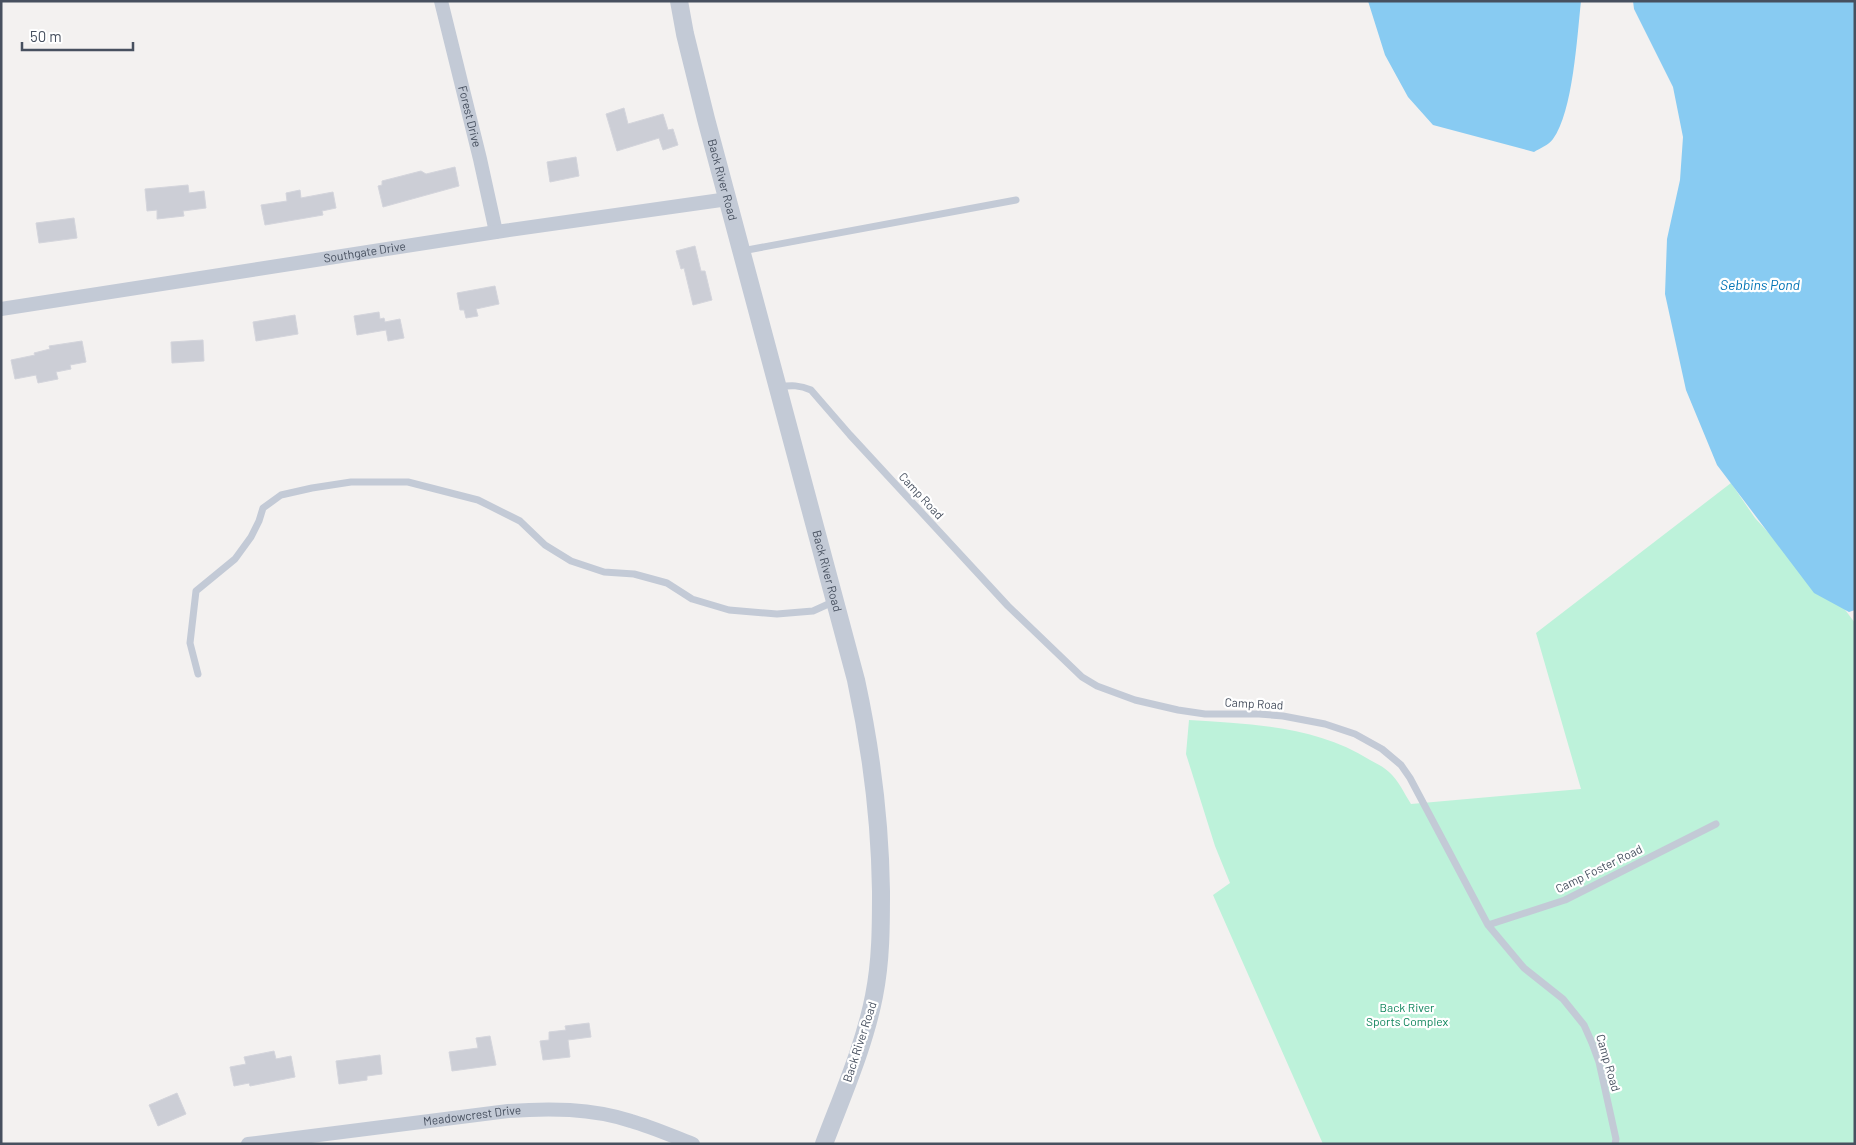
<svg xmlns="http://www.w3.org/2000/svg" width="1856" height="1145" font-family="Barlow,sans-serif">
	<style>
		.green { fill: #bdf2da }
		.water { fill: #88cbf2 }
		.building { fill: #ccced6; stroke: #d4d5dc }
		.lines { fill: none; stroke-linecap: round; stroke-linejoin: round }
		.service { stroke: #c3cad6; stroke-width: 7 }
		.minor { stroke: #c3cad6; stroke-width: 14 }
		.tertiary { stroke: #c3cad6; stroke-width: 18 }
		.labels { text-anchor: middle; stroke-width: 4.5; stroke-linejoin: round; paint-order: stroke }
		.street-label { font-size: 12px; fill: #47505f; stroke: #fff }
		.park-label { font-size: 12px; fill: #12875e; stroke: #fff }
		.water-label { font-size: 14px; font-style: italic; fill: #0475b6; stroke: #fff }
	</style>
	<rect width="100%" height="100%" fill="#f3f1f0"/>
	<path class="green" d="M1731 483 1755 518 1777 542 1822 579 1855 623V1144H1323L1213 895 1230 883 1215 846 1186 754 1189 720C1251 724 1316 726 1370 760 1377 764 1384 767 1389 772 1399 781 1404 793 1411 804L1581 789 1536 633Z"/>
	<path class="water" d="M1368 1H1581C1577 37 1573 112 1553 139 1549 145 1540 148 1534 152L1433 125 1408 97 1385 55Z
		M1633 1H1855V610L1849 612 1814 593 1717 465 1686 390 1665 294 1667 239 1680 180 1683 137 1673 87 1634 9Z"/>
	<path class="building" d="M624 108 628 124 663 114 668 130 673 129 678 145 663 150 659 138 617 151 606 114Z
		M576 157 579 176 550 182 547 162Z
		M455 167 459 186 383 207 378 186 382 185V181L421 171 426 174Z
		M188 185 189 193 204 191 206 208 183 211 184 216 157 219V210L147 211 145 189Z
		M300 190 301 198 333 192 336 208 322 211 323 215 265 225 261 205 287 201 286 193Z
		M74 218 77 238 39 243 36 223Z
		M695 246 701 271H705L712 300 693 305 684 268 681 269 676 251Z
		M495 286 499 304 476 309 478 316 466 318 464 310H460L457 293Z
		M379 312 380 319 384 318 385 322 400 319 404 338 388 341 386 330 357 335 354 316Z
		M295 315 298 334 256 341 253 322Z
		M203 340 204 361 172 363 171 342Z
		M82 341 86 362 70 365 71 369 56 372 58 379 38 383 36 375 15 379 11 360 35 355 34 353 50 349 49 346Z
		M589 1023 591 1037 568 1040 570 1057 543 1060 540 1041 549 1040V1032L566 1030 565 1026Z
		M490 1036 496 1065 452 1071 449 1052 478 1048 476 1038Z
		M274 1051 276 1059 291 1056 295 1077 250 1086 249 1083 234 1086 230 1067 246 1064 244 1057Z
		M380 1055 382 1074 367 1076V1080L339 1084 336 1061Z
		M177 1093 186 1114 158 1126 149 1105Z"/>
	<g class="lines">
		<path class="service" d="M742 251 1016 200
			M779 387C791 385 800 385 811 390L850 435 1008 606 1082 677 1097 686 1135 700 1178 710 1205 714H1259L1283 716 1325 724 1355 734 1382 749 1401 765 1410 778 1488 925 1524 968 1563 999 1584 1025 1592 1043 1599 1062 1616 1139 1615 1144
			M198 674 190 643 196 591 235 559 251 537 259 521 263 508 281 495 312 488 351 482H408L478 500 520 521 545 545 571 561 604 572 634 574 667 583 692 599 729 610 777 614 813 611 835 601
			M1488 925 1565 900 1716 824"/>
		<g class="minor">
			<path id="s1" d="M441 1 480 159 496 232"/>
			<path id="s2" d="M1 309 496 232 728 199"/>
			<path id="s3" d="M248 1144 508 1111C549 1108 591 1108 631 1121 652 1127 672 1136 693 1144"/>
		</g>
		<path class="tertiary" id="s4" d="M679 1 685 34 706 119 856 680C871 749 880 819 881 891 881 926 881 961 874 996 864 1047 842 1096 824 1144"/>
	</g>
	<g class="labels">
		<g class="street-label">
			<text dy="4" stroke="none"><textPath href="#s1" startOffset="119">Forest Drive</textPath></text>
			<text dy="4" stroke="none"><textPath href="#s4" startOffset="184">Back River Road</textPath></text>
			<text dy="4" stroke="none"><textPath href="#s2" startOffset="368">Southgate Drive</textPath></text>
			<text transform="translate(921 496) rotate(47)" y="4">Camp Road</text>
			<text dy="4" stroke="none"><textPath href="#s4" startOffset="589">Back River Road</textPath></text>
			<text transform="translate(1254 704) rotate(3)" y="4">Camp Road</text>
			<text transform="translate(1599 869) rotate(-26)" y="4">Camp Foster Road</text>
			<text transform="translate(860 1042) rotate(-72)" y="4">Back River Road</text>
			<text transform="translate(1608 1063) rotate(74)" y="4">Camp Road</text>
			<text dy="4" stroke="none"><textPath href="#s3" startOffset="226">Meadowcrest Drive</textPath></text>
		</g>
		<g class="park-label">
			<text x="1407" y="1012">Back River<tspan x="1407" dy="14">Sports Complex</tspan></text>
		</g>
		<g class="water-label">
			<text x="1760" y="290">Sebbins Pond</text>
		</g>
	</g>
	<rect width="1856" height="1145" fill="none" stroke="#47505f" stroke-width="5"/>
	<path d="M22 42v8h111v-8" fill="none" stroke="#47505f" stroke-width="2.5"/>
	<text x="30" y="42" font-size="15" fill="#47505f" stroke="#ffffff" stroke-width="4" paint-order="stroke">50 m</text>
</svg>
